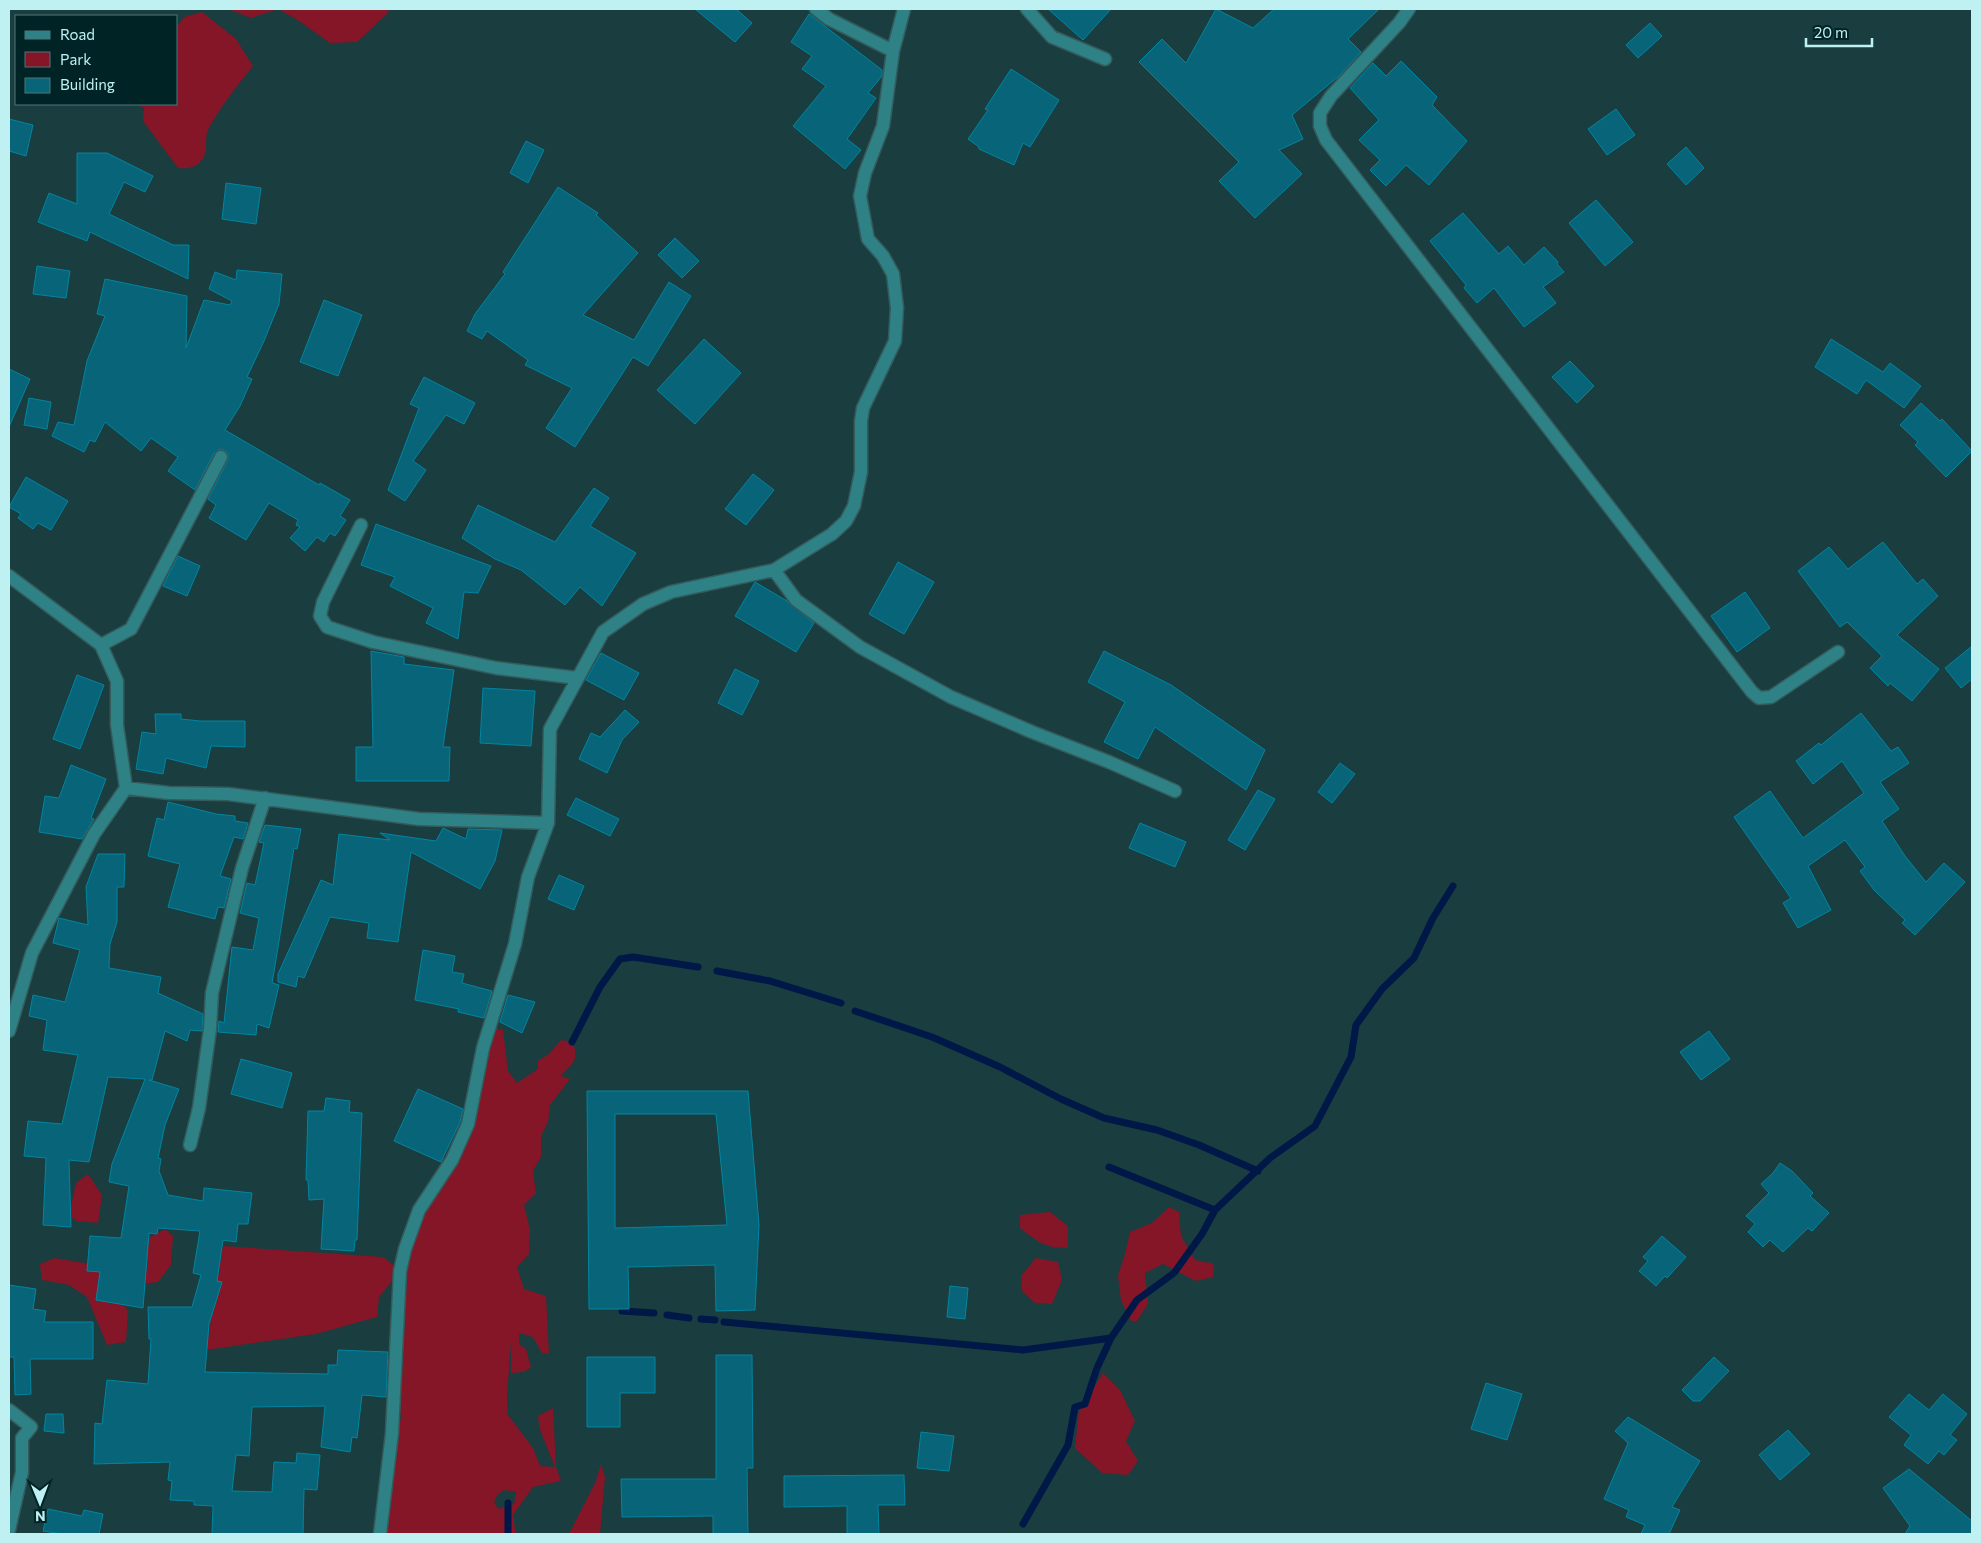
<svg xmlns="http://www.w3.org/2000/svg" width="1981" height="1543" font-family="Commissioner,sans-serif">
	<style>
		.green { fill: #841627; fill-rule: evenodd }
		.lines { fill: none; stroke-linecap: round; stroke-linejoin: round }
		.stream { stroke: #001847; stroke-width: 7 }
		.building { fill: #086479; stroke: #0285a0; fill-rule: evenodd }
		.minor-casing { stroke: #345a5c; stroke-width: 15 }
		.minor { stroke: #2e8184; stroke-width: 12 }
	</style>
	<rect width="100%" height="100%" fill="#1a3d3f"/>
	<path class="green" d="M228 9H389L388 13 357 42 330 43 296 19 278 9 251 18Z
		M202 12 236 39 253 66C238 85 219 108 208 130 204 139 209 151 202 160 196 168 187 169 178 168L143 121 144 108 135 104H176V28L184 17Z
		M491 1027 503 1030 508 1071 517 1083 538 1069V1061L549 1054 561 1040 572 1042C581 1059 572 1064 561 1076L570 1079 550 1105 548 1122 541 1136V1157L533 1171 536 1193 524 1205 530 1230 529 1254 517 1267 524 1289 546 1296 549 1354 542 1353 533 1337 519 1333V1344L526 1349 531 1367 524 1372 511 1373V1341L507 1398 508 1415 533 1448 540 1466 555 1467 540 1430 538 1416 553 1408 556 1467 561 1481 533 1487 513 1515 516 1534H380L385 1480 401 1418 389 1325 398 1274 379 1297 377 1317 316 1334 206 1350 223 1246 383 1257 400 1270 404 1253 453 1154ZM505 1490 516 1492 514 1504 499 1509 494 1503 498 1494Z
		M88 1174 102 1195 98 1223 77 1221 69 1216 76 1183Z
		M1169 1207 1179 1212 1181 1236 1195 1260 1214 1264 1213 1277 1196 1281 1163 1264 1145 1273 1148 1304 1137 1321H1131L1121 1300 1118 1275 1125 1254 1130 1232 1152 1223Z
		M1050 1212 1068 1226V1248C1047 1249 1036 1241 1020 1228V1215Z
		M165 1229 173 1236 171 1265 158 1282 128 1286 121 1300 128 1311 126 1342 107 1345 87 1297 69 1285 42 1280 40 1264 55 1258 90 1264 145 1240Z
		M1036 1258 1058 1262 1062 1280 1052 1304 1035 1303 1022 1291 1021 1276Z
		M1103 1373 1120 1390 1135 1421 1126 1441 1138 1461 1128 1475 1102 1473 1075 1448 1079 1411Z
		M601 1464 605 1477 600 1534H569L596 1481Z"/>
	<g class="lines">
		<path class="stream" d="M717 971 770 981 841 1003
			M855 1011 932 1037 1000 1067 1061 1099 1104 1118 1157 1130 1199 1145 1258 1171
			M572 1042 600 987 620 959 633 957 698 967
			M1109 1167 1215 1210
			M622 1311 654 1313
			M667 1315 689 1318
			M701 1319 715 1320
			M724 1322 1023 1350 1111 1338
			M1023 1524 1068 1445 1075 1407 1085 1404 1097 1368 1111 1338 1137 1300 1174 1273 1202 1234 1215 1210 1270 1158 1315 1126 1351 1057 1356 1025 1382 989 1414 958 1433 918 1453 886
			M508 1534V1503"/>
	</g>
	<path class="building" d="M695 9H736L752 23 735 42Z
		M1048 9H1111L1083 40Z
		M1216 9 1253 28 1274 9H1379L1348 39 1361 52 1339 76 1292 115 1303 139 1279 150 1302 174 1255 218 1219 181 1239 162 1139 62 1162 39 1186 63Z
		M809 14 882 70V76L868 93 876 98 847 139 861 150 845 169 793 126 826 86 802 69 812 56 791 42Z
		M1650 23 1662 36 1638 58 1626 45Z
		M1401 61 1437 97 1432 105 1467 141 1429 185 1406 165 1386 186 1370 170 1380 160 1359 140 1379 120 1350 88 1373 63 1386 76Z
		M1011 69 1059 100 1030 147 1023 143 1014 165 979 149V147L968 139 988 110 985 109Z
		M1616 109 1635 135 1607 155 1588 129Z
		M9 119 33 125 26 156 9 151Z
		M526 141 544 150 528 183 510 173Z
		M1686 147 1704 168 1686 185 1667 164Z
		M77 153H107L153 176 145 192 124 182 109 214 173 245H189L188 279 90 232 87 241 38 222 49 193 77 204Z
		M226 183 261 188 256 224 222 219Z
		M558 187 598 213 596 215 638 253 583 315 634 340 669 282 691 296 648 366 633 357 575 447 546 428 572 388 525 365 528 360 487 331 482 339 467 331 475 314 505 274 503 272Z
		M1596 200 1633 242 1605 266 1569 223Z
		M1463 213 1499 254 1508 246 1524 265 1544 247 1558 262 1557 264 1564 272 1543 287 1556 303 1524 327 1494 288 1477 303 1464 288 1466 285 1430 241Z
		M675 238 699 261 682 278 658 255Z
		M37 266 70 271 66 298 33 294Z
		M237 270 282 274 279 304 264 341 247 377 252 379 240 406 225 430 319 485 320 483 350 500 340 516 346 520 335 536 330 533 324 542 317 537 305 551 290 538 300 527 296 525 298 520 269 503 246 540 209 518 216 505 208 499 228 460V453L224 450 220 449 214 453 195 490 168 471 178 457 151 438 141 451 105 422 95 442 90 440 84 452 52 436 58 422 74 425 87 361 105 316 97 314 105 279 187 296 186 348 204 300 230 305 232 301 209 289 215 272 236 280Z
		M324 300 362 315 338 376 300 362Z
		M704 339 741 373 695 424 657 390Z
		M1831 339 1883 372 1890 363 1921 386 1904 408 1866 380 1857 394 1815 367Z
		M1570 361 1594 386 1577 403 1552 377Z
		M9 369 30 379 9 427Z
		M424 377 475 403 464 424 446 415 413 461 426 470 405 501 388 490 419 408 410 404Z
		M29 398 51 402 47 429 24 425Z
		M1921 403 1940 421 1942 419 1972 451 1946 477 1915 445 1918 442 1900 425Z
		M753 474 774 490 746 525 725 509Z
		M26 477 68 501 51 530 38 523 33 529 18 518 21 514 9 507Z
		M594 488 609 498 590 526 636 553 602 606 580 587 565 605 521 570 495 559 462 538 478 505 555 542Z
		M376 524 491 566 478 593 464 592 458 639 426 623 433 608 390 586 395 577 361 565Z
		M1883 542 1917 584 1923 579 1938 596 1897 635 1939 669 1912 701 1890 683 1888 686 1870 668 1882 656 1847 622 1840 627 1798 571 1829 547 1848 569Z
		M178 556 200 566 187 596 163 586Z
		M898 562 934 582 904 634 869 614Z
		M755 582 787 601 814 623 796 652 735 616Z
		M1745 592 1770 628 1737 652 1711 616Z
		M1972 646V679L1961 688 1945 668Z
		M371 651 404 657V664L454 670 443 747H450L449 781H356V747H373Z
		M1104 651 1171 685 1265 750 1246 790 1155 727 1138 759 1104 742 1125 702 1088 682Z
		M601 653 639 673 624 700 586 680Z
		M735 669 759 681 742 715 718 703Z
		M77 675 104 685 80 749 53 739Z
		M483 688 535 691 531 746 480 743Z
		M625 710 639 722 622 740 607 773 579 759 591 733 600 737Z
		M1861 713 1891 751 1898 747 1909 763 1880 782 1899 809 1882 821 1905 856 1926 882 1944 863 1965 882 1915 935 1902 923 1905 920 1874 890 1860 871 1865 867 1845 840 1808 866 1831 910 1798 928 1783 903 1791 898 1734 817 1770 791 1803 838 1864 793 1842 761 1813 784 1796 761 1819 743 1821 745Z
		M155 714H181V719L200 721H245V747L211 746 206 768 166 758 163 774 136 769 142 732 156 734Z
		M1340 763 1355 774 1332 803 1318 792Z
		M71 765 106 779 91 818 94 819 82 839 39 832 45 796 59 798Z
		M1258 790 1275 799 1245 850 1228 840Z
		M576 798 619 819 610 836 567 815Z
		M168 802 216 814 235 816V821L248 823 243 839 234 837 220 876 231 879 224 908 218 907 215 919 168 907 180 864 148 856 157 818 164 820Z
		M1140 823 1186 842 1175 867 1129 848Z
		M265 825 301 829 297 849 294 848 274 972 272 983 279 985 269 1028 257 1024 256 1035 218 1032 219 1021 224 1023 232 947 253 950 259 918 240 913 247 883 255 885 264 843 259 842Z
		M443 828 466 839 468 829 502 830 495 861 480 889 411 852 398 942 367 938 369 923 330 917 304 978 298 976 296 987 278 982V974L321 880 333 885 339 834 390 840 380 833 436 841Z
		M98 854H125L124 887H117V922L110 944 109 968 161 977 158 993 203 1014 202 1031 190 1030 187 1041 165 1031 152 1080H149L179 1089 165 1125 158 1158 161 1159 159 1171 168 1195 203 1201 204 1188 252 1193 248 1224H238L236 1242 223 1240 217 1281 222 1282 209 1324 205 1372 328 1374V1365H337L338 1350 388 1352 386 1397 362 1395 357 1438 352 1437 350 1452 321 1447 325 1406 252 1407 249 1456 236 1455 232 1491 272 1492 274 1462 296 1463 297 1453 320 1455 317 1490 304 1489 303 1534H212L213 1506 194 1505V1501L170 1500 172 1481 168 1480 170 1462 94 1464 95 1423 102 1424 107 1380 148 1384 151 1339H149L148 1307H192L201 1275 193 1273 200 1231 158 1228 157 1234 149 1233 143 1308 96 1300 100 1272 87 1271 90 1236 121 1238 129 1186 109 1182 112 1164 145 1079 108 1077 89 1162 69 1160 71 1227 43 1225 46 1158 24 1156 28 1121 62 1124 78 1055 43 1050 47 1020 29 1016 33 995 65 1002 80 950 53 943 59 918 88 925 86 887Z
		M559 875 584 886 574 910 548 899Z
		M423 950 455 956 452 972 464 974 462 983 492 991 484 1018 458 1012 459 1009 415 1000Z
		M508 995 535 1002 522 1033 500 1022Z
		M1709 1031 1730 1059 1701 1080 1680 1052Z
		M241 1059 292 1073 282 1108 231 1094Z
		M418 1089 463 1109 460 1122 441 1162 394 1141Z
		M587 1091H748L759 1225 755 1310 716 1311 715 1265 628 1267 629 1309H589ZM615 1114H716L727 1225 615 1228Z
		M326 1098 350 1101 349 1112 362 1113 357 1240H355L354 1251 321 1249 324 1199 309 1200 308 1180H306L308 1111H324Z
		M1780 1163 1792 1171 1813 1193 1810 1196 1829 1213 1812 1231 1808 1228 1783 1252 1770 1240 1763 1247 1748 1232 1755 1224 1746 1216 1769 1193 1761 1184 1773 1173Z
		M1662 1236 1686 1257 1667 1278 1665 1276 1656 1286 1639 1271 1648 1261 1643 1257Z
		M9 1285 36 1289 33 1309 46 1311 44 1322H93V1359H30L31 1394 15 1395 14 1357H9Z
		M950 1286 968 1288 965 1319 947 1317Z
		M716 1355H752L753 1468H747L748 1534H713V1516L622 1517 621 1479H716Z
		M587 1357H655V1393H620V1427H587Z
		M1714 1357 1729 1371 1700 1401H1693L1682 1390Z
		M1486 1383 1522 1394 1507 1440 1471 1429Z
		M1909 1394 1929 1410 1943 1394 1967 1414 1950 1435 1957 1440 1944 1455 1939 1451 1928 1464 1904 1445 1911 1435 1889 1417Z
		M46 1414H63L64 1433 44 1431Z
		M1628 1417 1700 1461 1672 1507 1680 1510 1669 1534H1641L1645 1525 1626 1517 1629 1510 1604 1499 1628 1443 1615 1431Z
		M1788 1430 1810 1454 1780 1480 1759 1455Z
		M921 1432 954 1436 949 1471 917 1468Z
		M1909 1469 1972 1521V1534H1905L1910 1526 1883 1488Z
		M904 1475 905 1505H878L879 1534H847V1506L784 1507V1476Z
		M48 1509 82 1516 84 1510 103 1514 99 1534H62L43 1531Z"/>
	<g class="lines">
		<defs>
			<path id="minor" d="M816 9 829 19 893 51
				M1027 9 1052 37 1105 59
				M1409 9 1399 23 1331 96 1320 113V126L1326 140 1752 692 1759 698 1771 697 1838 652
				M361 525 323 602 320 616 327 627 373 642 496 668 577 678
				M774 570 796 600 860 647 951 697 1032 732 1109 762 1175 791
				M9 576 101 645 117 681V725L126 788 94 834 32 953 9 1031
				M101 645 131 629 221 457
				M126 788 169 793 228 794 419 819 548 823 550 729 603 632 643 604 671 592 774 570 832 534 846 521 854 506 861 472V421L863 408 895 341 897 308 893 274 883 256 868 239 860 196 865 173 883 126 893 51 904 9
				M190 1145 199 1108 210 1029 212 993 242 868 265 798
				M9 1410 31 1427 22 1438V1472L9 1530
				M380 1534 392 1433 400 1271 405 1249 419 1210 452 1160 468 1124 483 1048 515 944 528 877 548 823"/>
		</defs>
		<use href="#minor" class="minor-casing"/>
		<use href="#minor" class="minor"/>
	</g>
	<rect width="1981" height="1543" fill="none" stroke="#bff1f3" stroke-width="20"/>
	<rect x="15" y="15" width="162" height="90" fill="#002426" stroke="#4c7678"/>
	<rect x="25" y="31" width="25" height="8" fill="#2e8184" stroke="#4c7678"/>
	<text x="60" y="40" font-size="15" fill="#bff1f3">Road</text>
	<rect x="25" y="52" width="25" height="15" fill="#841627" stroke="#4c7678"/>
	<text x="60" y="65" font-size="15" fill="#bff1f3">Park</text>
	<rect x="25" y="78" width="25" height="15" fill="#086479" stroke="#4c7678"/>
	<text x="60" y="90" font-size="15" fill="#bff1f3">Building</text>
	<g transform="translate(40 1503) rotate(179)" stroke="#002426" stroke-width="4" paint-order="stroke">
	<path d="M0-4L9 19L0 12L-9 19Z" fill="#bff1f3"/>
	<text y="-8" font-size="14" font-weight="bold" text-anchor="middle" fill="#bff1f3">N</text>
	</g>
	<path d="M1806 38v8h66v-8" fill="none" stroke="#bff1f3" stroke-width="2.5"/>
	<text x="1814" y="38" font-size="15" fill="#bff1f3" stroke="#002426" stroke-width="4" paint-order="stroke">20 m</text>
</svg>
